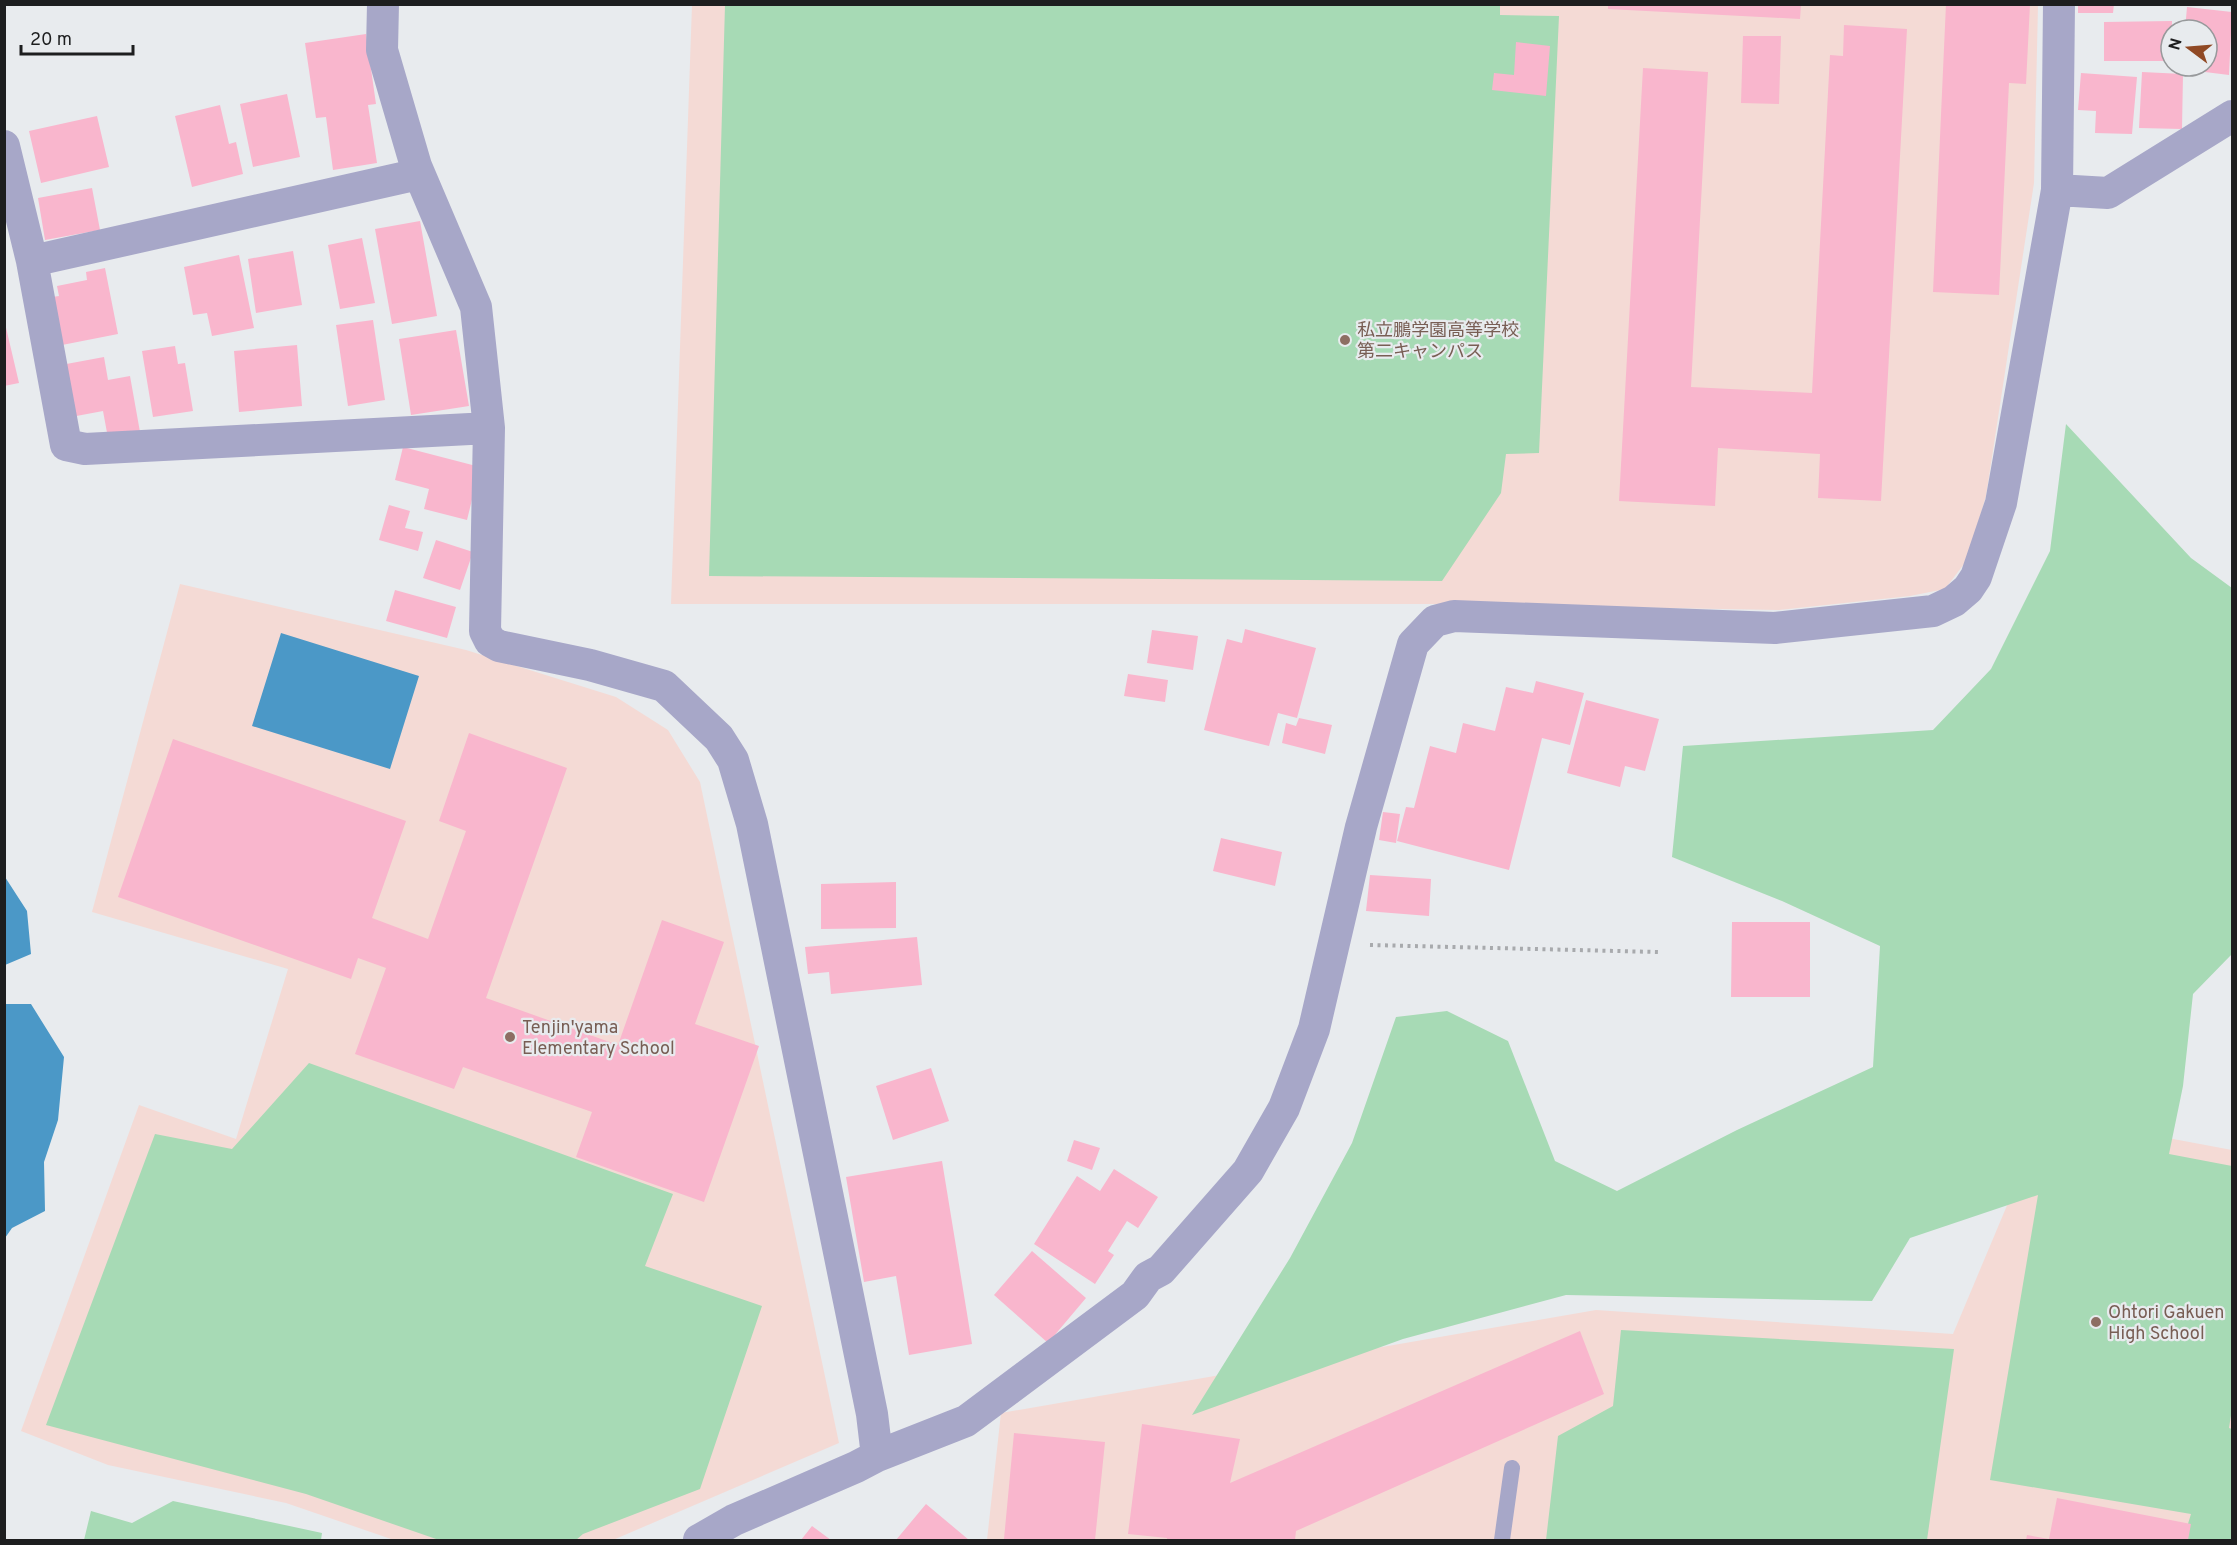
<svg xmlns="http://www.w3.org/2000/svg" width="2237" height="1545" font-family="Overpass,'Noto Sans JP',sans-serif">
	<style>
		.education { fill: #f4dad5 }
		.green { fill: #a7dab5 }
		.water { fill: #4b98c7 }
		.building { fill: #f9b6cd }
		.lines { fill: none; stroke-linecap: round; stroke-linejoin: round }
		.path { stroke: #a8aaad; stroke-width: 4; stroke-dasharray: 3 4.5; stroke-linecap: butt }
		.service { stroke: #a7a7c8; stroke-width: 16 }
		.minor { stroke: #a7a7c8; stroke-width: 32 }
		.education-dot { fill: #8d6e63; stroke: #e8ebee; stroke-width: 2 }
		.labels { text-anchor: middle; stroke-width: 4.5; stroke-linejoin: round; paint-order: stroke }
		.education-label { font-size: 18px; fill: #785e54; stroke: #e8ebee; text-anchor: start }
	</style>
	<rect width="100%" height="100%" fill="#e8ebee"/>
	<path class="education" d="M692 5H2038L2034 183 1986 496 1967 560 1945 589 1910 596 1779 610 1436 604H671Z
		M180 584 466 650 616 697 668 730 700 782 839 1443 613 1540H394L286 1503 108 1465 21 1431 139 1105 236 1139 288 969 92 912Z
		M2045 1115 2232 1150V1540H987L1001 1413 1596 1310 1953 1334Z"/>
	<path class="green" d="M1500 4V15L1559 16 1539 453 1506 454 1501 493 1442 581 709 576 725 5Z
		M2066 424 2191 558 2232 588V954L2193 994 2183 1086 2169 1154 2232 1166V1409L2229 1428 2232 1429V1540H2183L2191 1514 1990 1480 2038 1195 1910 1238 1872 1301 1566 1295 1403 1339 1192 1415 1290 1258 1352 1143 1396 1017 1447 1011 1508 1041 1555 1161 1617 1191 1737 1130 1873 1067 1880 946 1782 901 1672 857 1683 746 1933 730 1991 669 2050 551Z
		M309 1063 673 1194 645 1266 762 1306 700 1489 583 1534 576 1540H439L306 1494 46 1425 155 1134 232 1149Z
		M1621 1330 1954 1349 1927 1540H1546L1558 1436 1613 1406Z
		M173 1501 322 1533 321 1540H84L91 1511 132 1523Z"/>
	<path class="water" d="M281 633 419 676 390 769 252 726Z
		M5 877 27 911 31 954 5 965Z
		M5 1004H31L64 1057 58 1120 44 1162 45 1211 12 1228 5 1238Z"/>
	<path class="building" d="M1608 4H1801L1800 19 1608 9Z
		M1946 4H2030L2026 84 2009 83 1999 295 1933 292Z
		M2078 4H2114L2113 13H2078Z
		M2187 7 2232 12 2229 75 2181 69V66H2207V30H2185Z
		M2172 21 2171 61H2104V22Z
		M1844 25 1907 29 1881 501 1818 498 1820 454 1718 448 1715 506 1619 501 1643 68 1708 72 1691 387 1812 393 1830 55 1843 56Z
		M366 34 376 104 368 105 377 163 333 170 326 117 316 118 305 43Z
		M1743 36H1781L1779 104 1741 103Z
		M1516 42 1550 46 1546 96 1492 90 1494 73 1514 75Z
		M2142 72 2183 74 2182 129 2139 128Z
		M2081 73 2137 77 2132 134 2095 133 2096 111 2078 110Z
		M287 94 300 157 253 167 240 104Z
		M220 105 229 144 236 142 243 174 192 187 175 116Z
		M97 116 109 167 41 183 29 131Z
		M92 188 100 230 45 240 38 198Z
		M420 221 437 316 392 324 375 229Z
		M362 238 375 303 340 309 328 245Z
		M293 251 302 305 256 313 248 259Z
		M239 255 254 328 212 336 207 313 193 315 184 267Z
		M105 268 118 334 62 345 52 297 59 296 57 286 87 280 86 272Z
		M4 319 19 383 4 386Z
		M373 320 385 400 348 406 336 325Z
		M456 330 469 406 411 415 399 339Z
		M297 345 302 406 239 412 234 351Z
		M175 346 178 364 185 363 193 411 153 417 142 351Z
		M104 357 108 380 130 376 140 432 108 438 103 411 71 417 61 365Z
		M403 447 480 467 467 520 424 509 429 489 395 480Z
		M389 505 410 511 405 528 423 532 418 551 379 540Z
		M436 540 473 552 460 590 423 578Z
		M395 590 456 607 447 638 386 621Z
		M1245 629 1316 648 1297 718 1278 713 1269 746 1204 730 1227 639 1242 643Z
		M1152 630 1198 636 1193 670 1147 663Z
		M1128 674 1168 680 1165 702 1124 696Z
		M1536 681 1584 693 1570 745 1542 738 1509 870 1397 841 1406 807 1414 808 1430 746 1456 753 1463 723 1495 731 1506 687 1533 693Z
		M1586 700 1659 719 1645 771 1625 766 1620 787 1567 773Z
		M1299 718 1332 725 1325 754 1282 743 1286 723 1296 726Z
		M469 733 567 768 486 998 618 1045 662 920 724 942 695 1024 759 1046 704 1202 576 1157 592 1112 463 1067 454 1089 355 1054 386 968 358 958 351 979 118 897 173 739 406 821 372 918 428 939 466 831 439 821Z
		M1383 812 1400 814 1396 843 1379 840Z
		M1221 838 1282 852 1275 886 1213 871Z
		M1370 875 1431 879 1429 916 1366 911Z
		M896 882V928L821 929V884Z
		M1732 922H1810V997H1731Z
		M917 937 922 985 831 994 829 972 808 974 805 947Z
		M931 1068 949 1121 893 1140 876 1086Z
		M1074 1140 1100 1148 1092 1170 1067 1161Z
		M942 1161 972 1344 909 1355 896 1276 864 1282 846 1177Z
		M1114 1169 1158 1197 1138 1228 1127 1221 1108 1251 1114 1255 1095 1284 1034 1244 1077 1176 1100 1191Z
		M1032 1251 1086 1298 1048 1343 994 1295Z
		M1580 1331 1604 1394 1296 1531 1295 1540H1167V1538L1128 1534 1142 1424 1240 1439 1230 1483Z
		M1014 1433 1105 1442 1095 1540 1004 1539Z
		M2057 1498 2191 1524 2188 1540H2026L2027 1535 2049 1539Z
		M926 1504 969 1540H896Z
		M812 1526 831 1540H801Z"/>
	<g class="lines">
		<path class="path" d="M1370 945 1658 952"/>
		<path class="service" d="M1502 1540 1512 1468"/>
		<path class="minor" d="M383 4 382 50 416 166 476 307 489 428 485 631 490 641 499 646 590 665 664 686 719 738 733 760 752 824 872 1414 877 1456
			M4 146 32 261
			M419 174 32 261 66 445 85 449 489 428
			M2057 190 2108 193 2232 116
			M699 1540 734 1520 856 1467 877 1456 966 1421 1135 1295 1148 1277 1161 1270 1248 1171 1284 1108 1314 1029 1361 827 1413 644 1435 621 1454 616 1775 628 1933 611 1954 601 1968 589 1976 577 2001 503 2057 190 2059 4"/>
	</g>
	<g class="education-dot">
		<circle cx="1345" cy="340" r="6"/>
		<circle cx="510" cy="1037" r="6"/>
		<circle cx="2096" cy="1322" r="6"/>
	</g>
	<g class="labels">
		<g class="education-label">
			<text x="1357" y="336">私立鵬学園高等学校<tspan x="1357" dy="21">第二キャンパス</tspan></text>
			<text x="522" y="1033">Tenjin'yama<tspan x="522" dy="21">Elementary School</tspan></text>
			<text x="2108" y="1318">Ohtori Gakuen<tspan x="2108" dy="21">High School</tspan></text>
		</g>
	</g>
	<rect width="2237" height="1545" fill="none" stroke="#1d1e1f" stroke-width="12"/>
	<g transform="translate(2189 48) rotate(286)"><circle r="28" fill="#e8ebee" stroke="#97999b" stroke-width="1.5"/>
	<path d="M0-4.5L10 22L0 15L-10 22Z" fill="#904924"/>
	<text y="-9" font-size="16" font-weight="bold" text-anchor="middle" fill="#1d1e1f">N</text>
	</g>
	<path d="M21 45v9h112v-9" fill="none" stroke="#1d1e1f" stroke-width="3"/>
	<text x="30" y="45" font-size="18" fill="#1d1e1f" stroke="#e8ebee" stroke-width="4.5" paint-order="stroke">20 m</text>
</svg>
